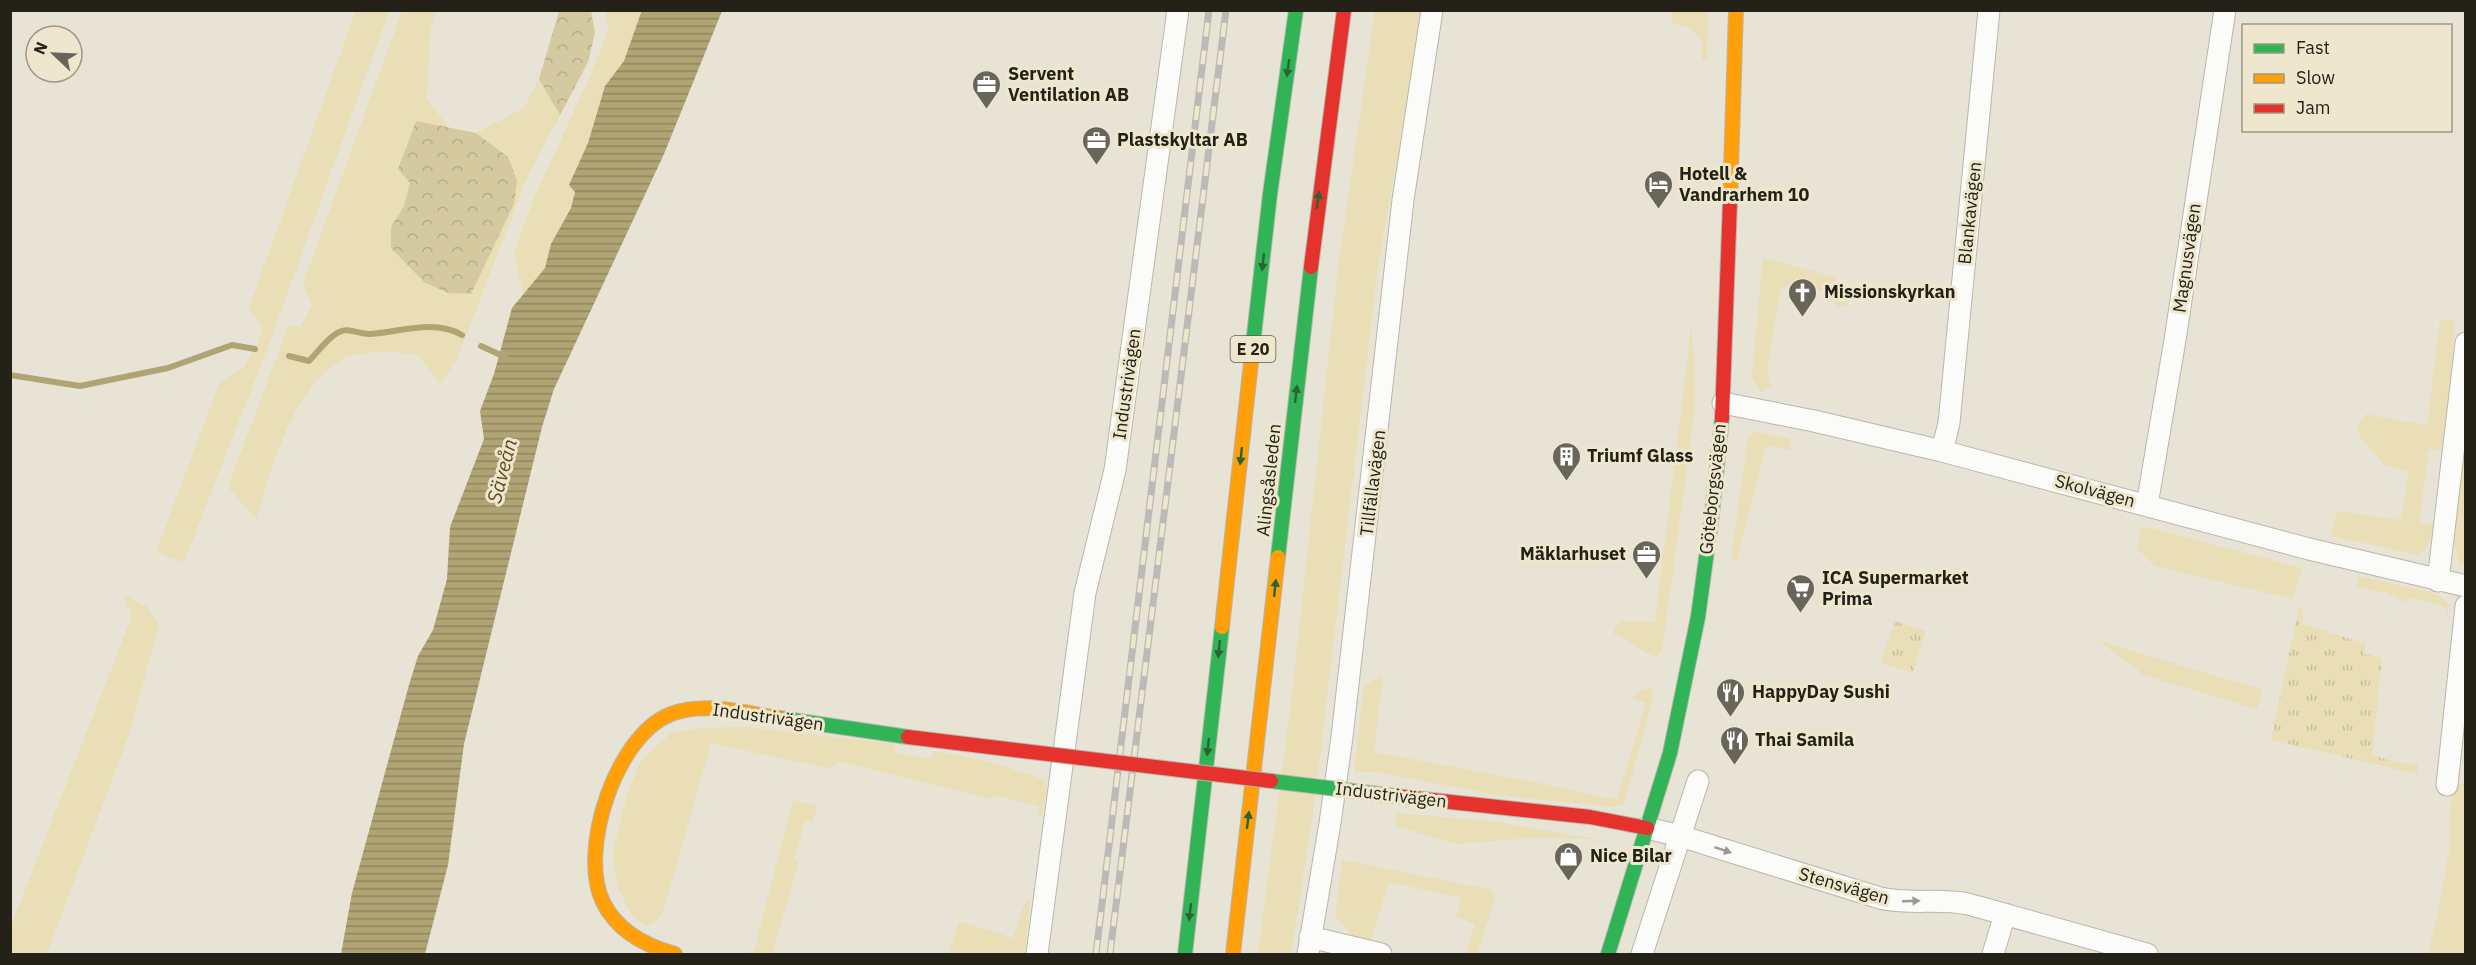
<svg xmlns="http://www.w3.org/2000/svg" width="2476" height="965" font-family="'IBM Plex Sans',sans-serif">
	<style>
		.grass { fill: #e9deb6 }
		.forest { fill: url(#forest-crowns) }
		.park { fill: url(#park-tufts) }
		.water { fill: url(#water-rules) }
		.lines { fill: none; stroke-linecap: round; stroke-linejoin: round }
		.stream { stroke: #b1a474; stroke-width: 6 }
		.street-casing { stroke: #b9b6ac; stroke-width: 23 }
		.fast-casing { stroke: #b9b6ac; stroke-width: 16 }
		.slow-casing { stroke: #b9b6ac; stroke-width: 16 }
		.jam-casing { stroke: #b9b6ac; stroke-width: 16 }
		.street { stroke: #fbfbf9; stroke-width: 21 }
		.fast { stroke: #30b455; stroke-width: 14 }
		.slow { stroke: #ff9f0a; stroke-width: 14 }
		.jam { stroke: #e5322d; stroke-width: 14 }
		.rail-casing { stroke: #bbbab6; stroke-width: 7 }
		.rail { stroke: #eee7ce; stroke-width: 4.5; stroke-dasharray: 14; stroke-linecap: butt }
		.fast-bridge-casing { stroke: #b9b6ac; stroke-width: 16; stroke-linecap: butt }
		.jam-bridge-casing { stroke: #b9b6ac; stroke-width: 16; stroke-linecap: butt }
		.fast-bridge { stroke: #30b455; stroke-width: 14 }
		.jam-bridge { stroke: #e5322d; stroke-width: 14 }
		.oneway { fill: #296433 }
		.oneway2 { fill: #9a9994 }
		.labels { text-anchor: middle; stroke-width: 6; stroke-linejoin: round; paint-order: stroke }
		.shield { fill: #eee7ce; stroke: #615d4f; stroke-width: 1.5 }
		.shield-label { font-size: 16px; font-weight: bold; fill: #242218 }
		.poi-label { font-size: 18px; font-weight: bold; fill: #242218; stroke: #eee7ce; text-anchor: start }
		.street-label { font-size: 18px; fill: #242218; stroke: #eee7ce }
		.water-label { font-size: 20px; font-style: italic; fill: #5d5020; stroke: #eee7ce }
	</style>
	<defs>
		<pattern id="forest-crowns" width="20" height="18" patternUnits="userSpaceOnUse" patternTransform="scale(1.5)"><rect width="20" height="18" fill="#d5c9a0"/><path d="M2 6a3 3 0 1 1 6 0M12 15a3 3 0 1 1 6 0" fill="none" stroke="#b7ac89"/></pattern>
		<pattern id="park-tufts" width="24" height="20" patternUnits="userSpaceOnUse" patternTransform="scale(1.5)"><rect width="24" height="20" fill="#e9deb6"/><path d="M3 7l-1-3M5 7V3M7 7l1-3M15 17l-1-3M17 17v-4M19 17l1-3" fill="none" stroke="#c8be9c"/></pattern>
		<pattern id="water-rules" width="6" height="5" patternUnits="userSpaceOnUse" patternTransform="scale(1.5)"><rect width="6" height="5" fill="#b1a474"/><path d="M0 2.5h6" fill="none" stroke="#90855e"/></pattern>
	</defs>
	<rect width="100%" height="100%" fill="#e7e3d5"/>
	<path class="grass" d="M356 10 389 11 271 339 184 562 156 552 219 384 243 368 258 344 262 329 260 322 248 311Z
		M402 11H436L430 32 427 99 449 128 416 121 398 168 410 183 404 206 391 227 508 157 476 133 524 108 539 79 560 115 526 180 457 359 440 384 417 354C397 352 357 349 340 360 289 395 274 464 256 519L228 487 288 327 301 326 312 306 303 284Z
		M605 11H642L624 61 605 86 588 143 569 185 575 192 571 208 551 244 545 268 523 295 514 252 535 196 592 72 609 28Z
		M1375 11H1422L1378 267 1314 806 1291 954H1258L1291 704 1339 260Z
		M1672 11H1708L1707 61 1702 60V40L1690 28 1672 23Z
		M1763 258 1835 277 1836 289 1849 296 1848 306H1837L1834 301 1828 299 1829 293 1789 283 1780 290 1767 370 1769 383 1772 385 1760 392 1752 377Z
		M2440 320 2455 321 2445 450 2429 449 2419 522 2435 525C2431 537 2429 550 2417 555L2331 536 2337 511 2401 520 2409 472 2385 465C2373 449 2362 446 2356 426L2366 414 2427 426Z
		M1691 328 1695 363 1694 416 1662 651 1656 658 1613 633 1616 626 1623 621 1655 622Z
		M2465 430V565H2460C2445 532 2461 467 2465 430Z
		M1756 432 1790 439V450L1766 446 1736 561 1731 560 1748 436Z
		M2142 526 2302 568 2293 599 2155 566 2137 548Z
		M2359 576 2440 595 2449 606 2445 622 2447 611 2443 606 2408 597 2407 603 2382 590 2381 593 2356 586Z
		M124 595 147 607 159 625 128 737 47 954H11V926L132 616Z
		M2099 641 2262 690 2257 709 2144 675Z
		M1383 675 1374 752C1455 768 1537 781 1617 800L1646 703 1632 699C1638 691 1642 688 1652 689L1653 698 1624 804 1614 807 1497 795 1377 772H1354L1364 685Z
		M746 727 896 744 894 753 930 759 933 751C971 756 1008 767 1045 780L1047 787 1042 816 1039 817V806L998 796 991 799 838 761 832 769 711 743 663 912 656 921 646 926 633 917 617 886 613 851 627 795 640 762 671 733 701 728Z
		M2451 783 2465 784V954H2428L2439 909 2449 851Z
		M793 800 817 806 813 821 805 820 794 859 799 861 772 954H750L751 951H754Z
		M1395 813 1490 821 1597 839 1528 838 1456 844 1396 826Z
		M1342 860 1491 890 1495 899 1477 954H1466L1475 924 1456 917 1461 898 1389 882 1370 941 1351 934 1335 917Z
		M1026 899H1030L1025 954H948L959 921 1013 938Z"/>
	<path class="forest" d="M559 11H591L595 33 588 62 560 115 539 79Z
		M416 121 476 133 508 157 517 180 514 204 471 294 448 293 424 282 391 248V227L404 206 410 183 398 169Z"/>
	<path class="park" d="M2299 607 2303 608 2302 624 2366 644 2364 654 2382 658 2372 755 2394 762 2418 764V774L2271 740Z
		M1895 621 1926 631 1912 673 1881 663Z"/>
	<path class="water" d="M642 10 722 11 664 154 554 389 542 427 464 744 448 865 425 954H341L352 893 409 685 418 656 433 630 447 579 450 527 484 439 480 411 494 374 512 308 545 268 551 244 571 208 575 192 569 185 588 143 605 86 624 61Z"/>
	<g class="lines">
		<path class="stream" d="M481 346 505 357
			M289 356 309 361C318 352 328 337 339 332 351 327 359 335 371 334 400 332 434 319 462 335
			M10 375 80 386 168 368 232 345 255 349"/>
		<defs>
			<path id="street" d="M1723 403 1814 421 1942 451 2309 549 2466 586
				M1942 451 1949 423 1989 10
				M2147 505 2175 340 2225 10
				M2438 581 2466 343
				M2447 785 2466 606
				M1647 828 1680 836 1880 898C1908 905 1938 898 1968 904L2147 954
				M1310 937 1381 954
				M1037 954 1085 593 1115 470 1178 10
				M1308 954 1330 823 1342 737 1403 200 1432 10
				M1642 954 1698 781
				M1993 954 2005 914"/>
			<path id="fast" d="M1253 344 1270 194 1296 10
				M1278 557 1311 267
				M779 718 908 737
				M1185 954 1222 627
				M1608 954 1670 753 1698 617 1712 514 1722 418"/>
			<path id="slow" d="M1730 201 1736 10
				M1222 627 1253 344
				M675 954C646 946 617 931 603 902 578 851 616 735 671 714 705 701 744 713 779 718
				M1233 954 1278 557"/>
			<path id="jam" d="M1311 267 1344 10
				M1722 418 1730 201
				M1395 796 1590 817 1647 828"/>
		</defs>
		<use href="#street" class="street-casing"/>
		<use href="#fast" class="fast-casing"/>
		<use href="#slow" class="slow-casing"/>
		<use href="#jam" class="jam-casing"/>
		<use href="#street" class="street"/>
		<use href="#fast" class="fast"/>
		<use href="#slow" class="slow"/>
		<use href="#jam" class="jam"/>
		<defs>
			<path id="rail" d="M1096 954 1209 10
				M1110 954 1226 10"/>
		</defs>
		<use href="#rail" class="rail-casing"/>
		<use href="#rail" class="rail"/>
		<defs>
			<path id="fast-bridge" d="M1271 781 1395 796"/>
			<path id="jam-bridge" d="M908 737 1271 781"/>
		</defs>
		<use href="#fast-bridge" class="fast-bridge-casing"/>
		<use href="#jam-bridge" class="jam-bridge-casing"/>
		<use href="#fast-bridge" class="fast-bridge"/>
		<use href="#jam-bridge" class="jam-bridge"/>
	</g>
	<defs><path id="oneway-solid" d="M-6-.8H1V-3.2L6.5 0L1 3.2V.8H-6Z" transform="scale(1.5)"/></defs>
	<g class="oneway">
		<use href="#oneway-solid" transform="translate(1288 68) rotate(98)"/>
		<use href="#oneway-solid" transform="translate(1318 200) rotate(-82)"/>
		<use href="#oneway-solid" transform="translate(1263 262) rotate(96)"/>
		<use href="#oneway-solid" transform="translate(1296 394) rotate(-84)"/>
		<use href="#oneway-solid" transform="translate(1241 456) rotate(96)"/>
		<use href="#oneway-solid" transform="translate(1275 588) rotate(-84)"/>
		<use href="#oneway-solid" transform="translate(1219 649) rotate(96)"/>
		<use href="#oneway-solid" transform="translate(1208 747) rotate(96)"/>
		<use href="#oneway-solid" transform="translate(1248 820) rotate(-83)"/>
		<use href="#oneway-solid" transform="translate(1190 912) rotate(97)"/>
	</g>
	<g class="oneway2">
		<use href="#oneway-solid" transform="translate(1723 850) rotate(18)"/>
		<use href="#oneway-solid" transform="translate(1911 901) rotate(-2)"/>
	</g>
	<defs>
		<symbol id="office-pin" viewBox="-11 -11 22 30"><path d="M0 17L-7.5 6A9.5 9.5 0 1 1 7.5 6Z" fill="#68665a" stroke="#eee7ce"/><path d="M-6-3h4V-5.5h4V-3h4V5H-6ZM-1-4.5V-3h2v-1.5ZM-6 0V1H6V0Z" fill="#fff"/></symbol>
		<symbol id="hotel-pin" viewBox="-11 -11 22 30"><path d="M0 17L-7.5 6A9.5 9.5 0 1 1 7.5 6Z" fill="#68665a" stroke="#eee7ce"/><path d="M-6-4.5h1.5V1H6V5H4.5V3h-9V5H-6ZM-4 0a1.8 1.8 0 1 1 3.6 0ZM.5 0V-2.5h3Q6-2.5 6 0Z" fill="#fff"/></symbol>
		<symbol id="church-pin" viewBox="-11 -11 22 30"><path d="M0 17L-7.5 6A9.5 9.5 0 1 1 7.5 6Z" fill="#68665a" stroke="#eee7ce"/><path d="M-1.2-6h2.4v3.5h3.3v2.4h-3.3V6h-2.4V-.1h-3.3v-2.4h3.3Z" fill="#fff"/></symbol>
		<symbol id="building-pin" viewBox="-11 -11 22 30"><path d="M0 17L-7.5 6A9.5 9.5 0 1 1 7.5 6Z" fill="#68665a" stroke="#eee7ce"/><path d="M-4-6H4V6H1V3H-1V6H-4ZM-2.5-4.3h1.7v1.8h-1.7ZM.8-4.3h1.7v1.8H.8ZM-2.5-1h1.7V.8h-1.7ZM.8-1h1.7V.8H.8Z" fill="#fff"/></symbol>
		<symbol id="supermarket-pin" viewBox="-11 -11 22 30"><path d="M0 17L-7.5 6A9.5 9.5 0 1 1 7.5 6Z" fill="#68665a" stroke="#eee7ce"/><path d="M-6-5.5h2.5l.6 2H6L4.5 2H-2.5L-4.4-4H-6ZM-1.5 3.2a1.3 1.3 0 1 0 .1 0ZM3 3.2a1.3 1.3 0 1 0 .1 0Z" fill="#fff"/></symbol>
		<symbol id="restaurant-pin" viewBox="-11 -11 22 30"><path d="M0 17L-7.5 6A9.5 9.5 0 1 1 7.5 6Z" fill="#68665a" stroke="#eee7ce"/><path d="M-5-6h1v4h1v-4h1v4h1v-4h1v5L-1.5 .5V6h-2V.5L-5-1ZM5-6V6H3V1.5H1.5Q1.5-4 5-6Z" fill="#fff"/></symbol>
		<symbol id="shop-pin" viewBox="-11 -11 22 30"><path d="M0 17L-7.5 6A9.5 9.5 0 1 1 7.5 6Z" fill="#68665a" stroke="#eee7ce"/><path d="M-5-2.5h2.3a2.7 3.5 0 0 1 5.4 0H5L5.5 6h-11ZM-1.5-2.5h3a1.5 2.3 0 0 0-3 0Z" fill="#fff"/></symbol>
	</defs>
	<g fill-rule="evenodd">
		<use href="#office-pin" x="970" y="68" width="33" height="45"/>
		<use href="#office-pin" x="1080" y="124" width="33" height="45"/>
		<use href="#hotel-pin" x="1642" y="168" width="33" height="45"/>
		<use href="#church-pin" x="1786" y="276" width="33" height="45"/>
		<use href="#building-pin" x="1550" y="440" width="33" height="45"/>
		<use href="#office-pin" x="1630" y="538" width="33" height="45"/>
		<use href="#supermarket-pin" x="1784" y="572" width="33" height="45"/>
		<use href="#restaurant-pin" x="1714" y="676" width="33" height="45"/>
		<use href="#restaurant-pin" x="1718" y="724" width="33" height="45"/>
		<use href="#shop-pin" x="1552" y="840" width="33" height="45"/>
	</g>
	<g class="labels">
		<rect class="shield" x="1230.5" y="336" width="45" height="26" rx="4.5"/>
		<g class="shield-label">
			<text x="1253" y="355">E 20</text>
		</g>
		<g class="poi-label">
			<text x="1008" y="80">Servent<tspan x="1008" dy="21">Ventilation AB</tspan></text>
			<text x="1117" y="146">Plastskyltar AB</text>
			<text x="1679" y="180">Hotell &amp;<tspan x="1679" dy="21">Vandrarhem 10</tspan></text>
			<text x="1824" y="298">Missionskyrkan</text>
			<text x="1587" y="462">Triumf Glass</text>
			<text x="1626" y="560" text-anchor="end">Mäklarhuset</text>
			<text x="1822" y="584">ICA Supermarket<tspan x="1822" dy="21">Prima</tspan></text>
			<text x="1752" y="698">HappyDay Sushi</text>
			<text x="1755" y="746">Thai Samila</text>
			<text x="1590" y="862">Nice Bilar</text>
		</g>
		<g class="street-label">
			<text transform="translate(1970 213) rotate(-84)" y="6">Blankavägen</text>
			<text transform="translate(2187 258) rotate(-82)" y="6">Magnusvägen</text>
			<text transform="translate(1127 384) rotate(-82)" y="6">Industrivägen</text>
			<text transform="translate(1269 480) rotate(-84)" y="6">Alingsåsleden</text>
			<text transform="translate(1373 483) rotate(-83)" y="6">Tillfällavägen</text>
			<text transform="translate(1713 489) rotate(-84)" y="6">Göteborgsvägen</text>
			<text transform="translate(2095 491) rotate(15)" y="6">Skolvägen</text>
			<text transform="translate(768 717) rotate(8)" y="6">Industrivägen</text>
			<text transform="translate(1391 795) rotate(7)" y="6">Industrivägen</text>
			<text transform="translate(1844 886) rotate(16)" y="6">Stensvägen</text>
		</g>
		<g class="water-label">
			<text transform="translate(502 471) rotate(-75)" y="7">Säveån</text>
		</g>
	</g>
	<rect width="2476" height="965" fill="none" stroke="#242218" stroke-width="24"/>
	<rect x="2242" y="24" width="210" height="108" fill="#eee7ce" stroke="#9d9885" stroke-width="1.5"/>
	<rect x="2254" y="44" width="30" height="9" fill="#30b455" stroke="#9d9885" stroke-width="1.5"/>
	<text x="2296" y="54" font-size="18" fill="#242218">Fast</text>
	<rect x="2254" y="74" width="30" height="9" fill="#ff9f0a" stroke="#9d9885" stroke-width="1.5"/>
	<text x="2296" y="84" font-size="18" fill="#242218">Slow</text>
	<rect x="2254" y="104" width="30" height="9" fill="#e5322d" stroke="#9d9885" stroke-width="1.5"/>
	<text x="2296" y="114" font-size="18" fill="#242218">Jam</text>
	<g transform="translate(54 54) rotate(293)"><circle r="28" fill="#eee7ce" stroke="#9d9885" stroke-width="1.5"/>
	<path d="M0-4.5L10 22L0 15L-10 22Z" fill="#68665a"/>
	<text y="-9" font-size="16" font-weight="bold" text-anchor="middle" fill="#242218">N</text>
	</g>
</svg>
